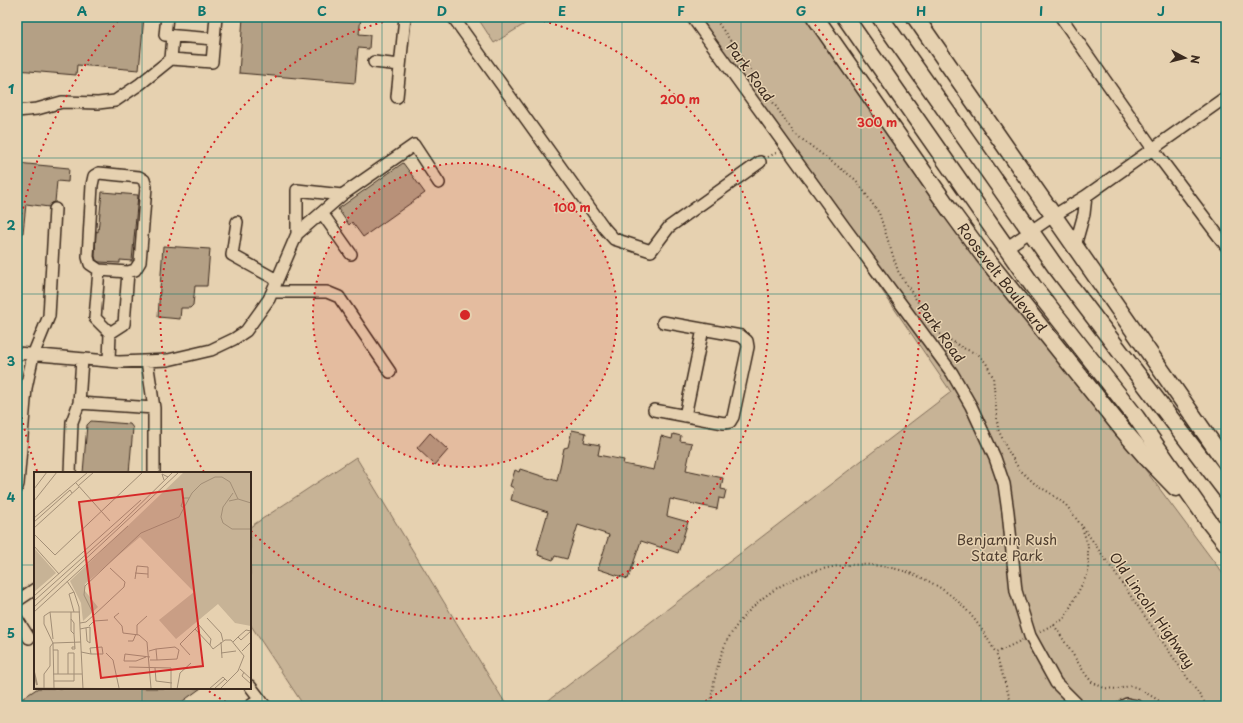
<svg xmlns="http://www.w3.org/2000/svg" width="1243" height="723" font-family="'Playpen Sans',sans-serif">
	<style>
		.green { fill: #c7b396; stroke: #816e5a }
		.building { fill: #b4a085; stroke: #3b2a1e }
		.lines { fill: none; stroke-linecap: round; stroke-linejoin: round }
		.minor-casing { stroke: #3b2a1e; stroke-width: 14 }
		.highway-casing { stroke: #3b2a1e; stroke-width: 19 }
		.path { stroke: #3b2a1e; stroke-width: 2; stroke-dasharray: 1 3; stroke-linecap: butt }
		.minor { stroke: #e6d1b0; stroke-width: 11 }
		.highway { stroke: #e6d1b0; stroke-width: 16 }
		.grid { fill: none; stroke: #0f766e; stroke-width: 1; stroke-opacity: 0.55 }
		.ring { fill: none; stroke: #d62828; stroke-width: 2; stroke-dasharray: 2 4 }
		.labels { text-anchor: middle; stroke-width: 3; stroke-linejoin: round; paint-order: stroke }
		.street-label { font-size: 14px; fill: #3b2a1e; stroke: #e6d1b0 }
		.park-label { font-size: 14px; fill: #503f30; stroke: #e6d1b0 }
		.inset-river { fill: none; stroke: #a18d74; stroke-width: 2 }
		.inset-road { fill: none; stroke: #a28e76; stroke-width: 1 }
		.view { fill: #d62828; fill-opacity: 0.15; stroke: #d62828; stroke-width: 2 }
		.inset-edge { fill: none; stroke: #3b2a1e; stroke-width: 2 }
		.centre { fill: #d62828; stroke: #e6d1b0; stroke-width: 2 }
		.ring-label { font-size: 12px; text-anchor: middle; font-weight: bold; fill: #d62828; stroke: #e6d1b0; stroke-width: 3; stroke-linejoin: round; paint-order: stroke }
		.neatline { fill: none; stroke: #0f766e; stroke-width: 1.5 }
		.grid-label { font-size: 13px; text-anchor: middle; font-weight: bold; fill: #0f766e }
	</style>
	<rect width="100%" height="100%" fill="#e6d1b0"/>
	<filter id="ink" filterUnits="userSpaceOnUse"><feTurbulence type="fractalNoise" baseFrequency=".025" numOctaves="2"/><feDisplacementMap in="SourceGraphic" scale="8" xChannelSelector="R" yChannelSelector="G"/><feConvolveMatrix kernelMatrix="1 2 1 2 8 2 1 2 1" color-interpolation-filters="sRGB"/></filter>
	<g filter="url(#ink)">
		<path class="green" d="M477 17H536L494 43Z
			M696 17H808L1226 578V706H541L951 392Z
			M356 457 507 706H304L250 624V527Z"/>
		<path class="building" d="M17 17H144L139 70 77 65 76 75 17 70Z
			M243 17H361L359 34 370 35 369 49 358 48 355 83 239 73Z
			M17 163 69 168 68 182 57 181 55 202 52 203 49 207 26 204 23 233H17Z
			M403 163 425 193 363 237 352 222 349 225 338 209Z
			M102 192 138 195 132 261 120 260V263L99 262 96 260 95 256 96 231 98 232Z
			M163 246 210 249 207 286H195L193 305 190 308H181L180 319 158 317Z
			M91 421 130 424 133 428 129 473H83L87 425Z
			M572 430 586 433 584 442 600 445 598 455 624 460 623 464 654 470 661 436 672 439 673 434 681 436 680 441 692 443 686 470 723 478 721 489 726 490 724 499 719 498 717 509 670 499 667 516 688 522 678 553 641 541 628 579 598 569 609 535 578 525 567 559 555 556 553 560 538 555 539 551 537 550 548 512 511 500 514 488 510 486 515 470 519 472 520 469 557 481 564 448 568 447Z
			M430 433 448 450 435 465 417 448Z
			M38 688H201L176 706H17V702Z"/>
		<g class="lines">
			<defs>
				<path id="minor" d="M167 17 165 35 214 39 216 17
					M453 17 605 229 614 239 651 251 669 227 760 162
					M692 17 845 228 952 373 971 406 995 458 1004 484 1008 512 1016 591 1030 636 1056 683 1079 706
					M1061 17 1153 149 1226 246
					M173 36 171 59 212 62 214 39
					M374 62 400 65
					M397 97 405 17
					M17 111 37 109 62 102 98 103 115 101 140 84 171 59
					M99 173 139 177 144 180 146 187 140 262 135 270 128 272 99 270 90 264 88 257 92 185 94 176Z
					M1086 196 1226 97
					M322 213 351 254
					M237 222 232 255 277 280
					M297 234 342 195
					M1006 248 1053 216 1086 196 1084 214 1075 246
					M99 270 95 318 110 333
					M272 292H327L339 297 390 372
					M17 353 119 362 168 360 211 350 234 339 246 331 269 299 297 234V190L342 195 414 145 439 183
					M82 359 79 403 154 408 147 361
					M109 361 110 333 124 324 128 272
					M154 408V473
					M654 410 724 423 730 422 733 417 748 347 747 341 741 336 663 322
					M685 416 703 329
					M70 473 72 422 79 403
					M17 487 18 484 26 388 33 355 49 316 55 209
					M17 601 35 589
					M17 619 29 638
					M250 686 260 699
					M250 706 260 699 265 706
					M1123 706 1127 704 1137 706"/>
				<g id="highway">
					<path id="s1" d="M815 17 950 210 983 255 1123 430 1147 458 1176 488"/>
					<path d="M845 17 1033 286 1136 417 1210 523 1226 543"/>
					<path d="M880 17 1055 266 1226 491"/>
					<path d="M915 17 1226 463"/>
				</g>
			</defs>
			<use href="#minor" class="minor-casing"/>
			<use href="#highway" class="highway-casing"/>
			<path class="path" d="M714 17 795 134 856 180 879 213 898 271 937 332 965 349 978 354 986 363 993 377 998 429 1007 449 1019 469 1035 484 1050 493 1066 505 1081 525 1088 545V573L1064 619 1039 632
				M768 157 778 152
				M1083 527 1207 706
				M1054 625 1086 675 1092 682 1104 688 1118 689 1129 686 1136 687 1168 706
				M710 706C713 685 718 658 728 639 773 560 884 540 954 598 972 613 984 632 996 653
				M1012 706 996 653 1022 640"/>
			<use href="#minor" class="minor"/>
			<use href="#highway" class="highway"/>
		</g>
	</g>
	<path class="grid" d="M142 17V473M262 17V706M382 17V706M502 17V706M622 17V706M741 17V706M861 17V706M981 17V706M1101 17V706M17 158H1226M17 294H1226M17 429H1226M17 565H35M250 565H1226M142 688V706"/>
	<circle cx="465" cy="315" r="152" fill="#d62828" fill-opacity=".12"/>
	<g class="ring">
		<circle cx="465" cy="315" r="152"/>
		<path d="M204 472A304 304 0 0 1 404 17M526 17A304 304 0 1 1 250 530"/>
		<path d="M231 705A455 455 0 0 1 207 690M37 471A455 455 0 0 1 18 398M18 232A455 455 0 0 1 119 20M811 20A455 455 0 0 1 699 705"/>
	</g>
	<g class="labels">
		<g class="street-label">
			<text transform="translate(750 72) rotate(54)" y="5">Park Road</text>
			<text dy="5" stroke="none"><textPath href="#s1" startOffset="321">Roosevelt Boulevard</textPath></text>
			<text transform="translate(941 333) rotate(54)" y="5">Park Road</text>
			<text transform="translate(1152 610) rotate(55)" y="5">Old Lincoln Highway</text>
		</g>
		<g class="park-label">
			<text x="1007" y="545">Benjamin Rush<tspan x="1007" dy="16">State Park</tspan></text>
		</g>
	</g>
	<g transform="translate(34 472)">
		<rect width="217" height="217" fill="#e6d1b0"/>
		<path d="M150 0H217V154L201 151 184 132 142 167 125 148 160 120 106 65 51 112V119L64 135 49 149 47 131 36 109ZM0 76 22 101 0 120Z" fill="#c7b396"/>
		<path class="inset-river" d="M0 200 3 213"/>
		<path class="inset-road" d="M130 8 128 2 134 5M42 11 76 49M44 14 60 0M0 17 13 0M199 21 189 35 187 45 189 51 198 57H217M0 29 23 0M195 29 204 27 217 31M150 36 147 34 150 26H155M0 46 54 0M0 50 36 18 38 21M0 56 45 15M0 62 21 83 109 0M0 74 25 102M101 101 114 102M101 107 103 94 114 95V106M33 109 40 120 45 135 49 217M40 120 35 122 40 140H46M0 124 107 28M0 129 86 52 139 0M0 135 145 0M0 140 94 54M16 140 19 167M37 140V159L40 162 41 177H38V175H41M40 140H16L10 144V152L19 171 47 170M85 141 80 145 88 154 89 161 105 163 113 170 117 216M60 143 90 115 91 110 76 96M173 146 187 161 189 169M37 147 40 151V162M46 151 52 150 60 143 50 123 51 114 107 61 145 45 158 21 167 12 181 5H188L196 10 204 27M55 154 60 149 74 148M46 157 56 155V171L53 169 52 156M103 163V153L113 144M94 169H99L102 162M187 170 188 186M199 170 204 165 212 158 217 159 207 168 204 165M19 171 20 216M176 173 177 167 165 153 161 157 176 173 179 177 191 168H197L210 184 204 199 186 217M122 177 141 175 145 178 143 187 123 188M19 178H24V202H19M115 179 122 177 123 188H116M208 179 217 170M47 180 57 182H69L68 175 56 176 57 182M72 181 79 188 85 216M187 181 202 179M156 183 146 172 161 157M112 185 102 189H90L91 182 116 185M95 195 137 196V216M121 196 122 209 138 211M206 197 217 207M210 200 208 204 217 212M24 202H48M20 209H40V181H34V202M0 216 139 217M10 216V202L16 194V175L19 171M143 217 146 201 157 191M175 217 189 205 194 210M180 217 191 207"/>
		<path class="view" d="M148 17 169 194 67 206 45 30Z"/>
		<rect width="217" height="217" class="inset-edge"/>
	</g>
	<circle cx="465" cy="315" r="6" class="centre"/>
	<g class="ring-label">
		<text x="680" y="104">200 m</text>
		<text x="877" y="127">300 m</text>
		<text x="572" y="212">100 m</text>
	</g>
	<rect width="1243" height="723" fill="none" stroke="#e6d1b0" stroke-width="44"/>
	<g transform="translate(1185 58) rotate(97)" stroke="#e6d1b0" stroke-width="3" paint-order="stroke">
	<path d="M0-3L7 15L0 10L-7 15Z" fill="#3b2a1e"/>
	<text y="-6" font-size="11" font-weight="bold" text-anchor="middle" fill="#3b2a1e">N</text>
	</g>
	<rect x="22" y="22" width="1199" height="679" class="neatline"/>
	<g class="grid-label">
		<text x="82" y="16">A</text>
		<text x="202" y="16">B</text>
		<text x="322" y="16">C</text>
		<text x="442" y="16">D</text>
		<text x="562" y="16">E</text>
		<text x="681" y="16">F</text>
		<text x="801" y="16">G</text>
		<text x="921" y="16">H</text>
		<text x="1041" y="16">I</text>
		<text x="1161" y="16">J</text>
		<text x="11" y="94">1</text>
		<text x="11" y="230">2</text>
		<text x="11" y="366">3</text>
		<text x="11" y="502">4</text>
		<text x="11" y="638">5</text>
	</g>
</svg>
